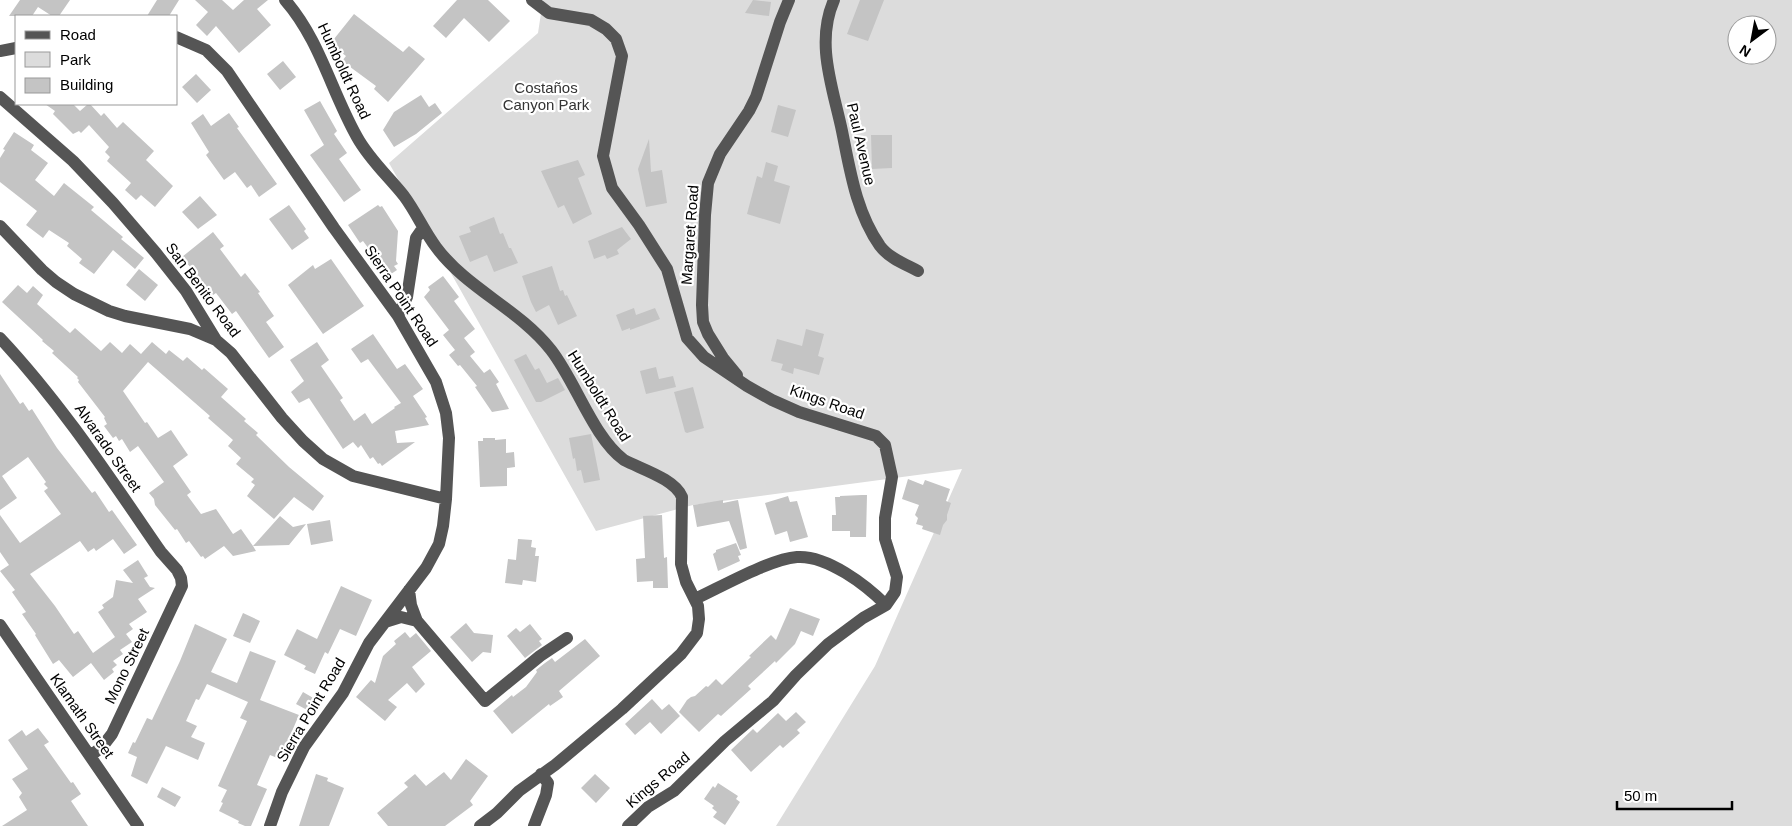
<svg xmlns="http://www.w3.org/2000/svg" width="1792" height="826" font-family="Helvetica,sans-serif">
	<style>
		.green { fill: #dcdcdc; fill-rule: evenodd }
		.building { fill: #c4c4c4 }
		.lines { fill: none; stroke-linecap: round; stroke-linejoin: round }
		.minor { stroke: #555; stroke-width: 12 }
		.labels { text-anchor: middle; stroke-width: 4.5; stroke-linejoin: round; paint-order: stroke }
		.street-label { font-size: 15px; fill: #000; stroke: #fff }
		.park-label { font-size: 15px; fill: #333; stroke: #fff }
	</style>
	<rect width="100%" height="100%" fill="#fff"/>
	<path class="green" d="M543 0H1792V826H776L875 666 962 469 693 505 596 531 389 163 538 33ZM1737 25H1767V55H1737Z"/>
	<path class="building" d="M20 0H70L59 16H52L38 7 32 16H9Z
		M157 0H179L169 16H147Z
		M195 0H222L233 10 244 0H268L257 9 271 25 239 53 216 26 207 36 196 25 208 12Z
		M457 0H488L510 21 489 42 464 18 446 38 433 26Z
		M753 0 771 2 769 16 745 13Z
		M860 0H884L868 41 847 34Z
		M354 14 403 52 409 46 425 59 388 102 374 89 376 86 342 61 346 56 330 44Z
		M283 61 296 77 280 90 267 74Z
		M196 74 211 90 197 103 182 87Z
		M421 95 429 107 435 103 442 113 416 134 394 147 383 130 394 112Z
		M320 101 337 131 334 134 347 153 339 159 361 190 344 202 310 155 324 145 304 110Z
		M45 104H73L80 111 88 104H90L101 116 104 113 117 128 123 122 154 151 146 160 173 186 155 207 141 195 136 200 125 190 131 183 107 161 110 157 105 152 109 147 89 125 81 133 79 131 73 134 53 114 55 111Z
		M778 105 796 110 788 137 771 132Z
		M229 113 239 127 237 128 277 184 259 197 251 185 247 188 235 172 224 180 206 155 209 152 191 123 203 114 211 126Z
		M14 132 34 145 31 150 48 163 35 180 54 196 64 183 94 207 91 210 123 237 121 239 144 258 135 269 113 250 94 274 79 263 82 259 67 246 69 243 49 230 43 238 26 225 37 211 0 182V158L5 150 3 149Z
		M871 135H892V168L872 169Z
		M649 139 651 172 662 170 667 203 646 207 638 169Z
		M578 160 585 175 578 178 592 214 573 224 564 205 558 208 541 171Z
		M766 162 778 166 774 181 790 186 780 224 747 214 757 176 762 178Z
		M200 196 217 215 198 229 182 212Z
		M289 205 306 229 304 231 309 238 292 250 269 219Z
		M378 205 380 207 382 206 398 231 396 261 398 264 394 266 397 270 385 278 382 272 379 274 373 264 378 261 363 241 360 243 348 225Z
		M494 217 500 234 503 233 509 248H511L518 263 494 272 487 255 470 262 459 236 471 232 469 227Z
		M622 227 631 239 617 250 619 254 607 259 605 255 594 259 588 241Z
		M213 232 224 246 220 249 241 277 245 273 260 292 258 293 274 316 266 322 284 347 269 358 236 311 232 314 216 293 213 295 182 257Z
		M331 259 364 306 323 334 288 285 313 265 315 269Z
		M552 266 560 291 563 290 565 296 567 295 577 316 558 325 549 305 536 312 531 302 522 276Z
		M139 269 158 285 145 301 126 285Z
		M443 276 459 297 454 301 475 329 464 338 475 352 470 356 484 373 490 369 499 382 496 384 509 409 492 412 475 387 477 386 460 365 458 366 449 355 455 350 443 335 449 330 424 297 430 290 428 287Z
		M18 285 27 293 33 286 43 295 37 304 70 333 75 328 101 351 110 342 122 353 130 344 141 354 152 342 166 354 169 350 183 361 187 357 202 370 204 368 228 389 221 397 246 419 244 421 258 433 256 435 289 467 324 496 313 511 294 497 274 519 247 496 255 485 251 482 254 479 236 464 241 458 228 446 233 440 208 418 210 416 148 362 123 391 145 423 147 422 158 438 171 430 188 455 173 466 191 492 187 495 201 514 216 509 233 534 241 529 253 546 280 516 293 527 306 524 289 545 253 546 256 551 233 556 224 546 205 559 203 556 201 557 189 541 186 543 177 529 175 530 155 505 154 499 149 493 164 482 138 446 130 452 122 439 119 441 116 436 113 438 104 426 107 424 104 418 105 417 78 382 79 380 77 378 78 377 52 353 54 351 42 341 43 340 2 302Z
		M634 308 636 315 655 308 660 319 630 330V328L622 331 616 315Z
		M806 329 824 334 818 356 824 358 819 375 794 368 793 374 781 370 783 364 771 361 777 339 802 346Z
		M373 334 397 369 405 364 423 389 413 396 427 417 425 418 429 425 395 431 397 443 415 442 382 466 380 463 378 464 373 457 370 459 361 445 358 448 353 442 343 449 309 398 299 403 291 392 304 381 290 360 317 342 329 360 321 366 343 398 340 400 354 421 365 413 372 424 395 408 394 407 401 403 368 359 361 363 351 349Z
		M526 354 535 370 539 368 547 383 558 378 565 390 541 402H536L514 360Z
		M656 367 659 379 673 376 676 387 646 394 640 371Z
		M0 374 20 404 23 402 29 411 32 409 57 448 92 493 95 491 109 512 112 510 137 545 124 554 113 539 96 551 94 548 88 552 80 541 30 574 55 606 74 634 78 631 93 653 115 637 98 612 104 608 102 605 113 597 116 580 133 583 123 570 138 560 148 576 144 578 150 587 155 588 138 599 147 612 129 624 133 629 126 634 132 642 120 650 123 654 113 661 117 665 112 669 114 672 104 680 91 663 73 677 59 660 53 664 35 635 36 634 22 614 26 612 12 592 15 590 0 571 9 565 0 552V515L20 543 61 514 44 491 48 488 44 484 46 482 28 457 2 476 17 498 0 510Z
		M693 387 704 428 687 433 685 432 674 392Z
		M591 434 600 480 584 483 581 470 577 471 575 458 573 459 569 438Z
		M483 438H495V440L506 439V453L514 452 515 467 507 468V486L480 487 478 441H483Z
		M908 479 923 485 925 480 950 489 946 501 951 503 947 515V520L943 525 940 535 922 529 923 526 916 524 918 518 915 515 919 505 902 499Z
		M862 495H867L866 537H850V531H832V515H836L835 497H840V496Z
		M788 496 790 502 797 501 808 537 790 542 787 531 775 535 765 503Z
		M723 500V503L738 500 747 548 740 550 729 521 697 527 693 505Z
		M662 515 664 558 667 557 668 588H653V581L637 582 636 559 645 558 643 516Z
		M330 520 333 541 311 545 307 524Z
		M518 539 532 540 531 547 536 548 535 556H539L536 582 523 580 522 585 505 583 508 559 516 560Z
		M736 543 741 555 738 556 740 561 718 571 713 554 716 552V550Z
		M341 586 372 600 356 636 340 629 328 654 325 652 315 674 304 669 306 666 284 655 297 629 317 639Z
		M790 608 820 619 813 636 801 631 795 644 776 663 775 661 748 686 751 689 721 716 718 714 699 732 679 712 687 700 691 697 695 696 706 686 708 687 716 679 722 685 751 657 749 656 771 635 776 640Z
		M243 613 260 621 250 643 233 636Z
		M466 623 474 633 493 635 491 653 483 652 472 662 450 637Z
		M195 624 227 639 211 672 237 683 250 651 276 661 260 700 299 715 280 759 270 755 257 785 267 789 251 826H245L238 823 239 821 219 811 223 803 221 802 227 790 218 786 247 721 240 718 248 702 207 684 199 700 196 699 186 721 197 726 191 737 205 743 198 760 166 746 147 784 131 776 137 757 128 753 133 742 135 743 147 718 152 720 180 661Z
		M530 624 542 639 539 641 542 645 525 658 507 636 516 628 520 632Z
		M405 632 410 638 416 633 431 651 412 667 425 684 416 693 407 683 388 700 397 707 385 721 356 697 371 680 375 683 383 656 396 644 394 641Z
		M585 639 600 656 559 691 563 697 550 706 549 704 512 734 493 711 512 695 513 697 526 687 537 672 536 670 545 663 552 658 555 662Z
		M303 692 315 699 309 711 296 704Z
		M652 699 662 710 669 704 680 716 661 734 650 722 635 735 625 724Z
		M796 712 806 722 797 730 800 733 783 748 780 745 751 772 731 750 753 729 757 733 778 713 786 721Z
		M38 728 49 742 44 745 71 783 73 782 81 794 71 801 88 826H2L27 810 19 797 22 793 12 779 28 769 8 740 22 730 26 736Z
		M466 759 488 776 470 801 473 805 445 826H388L377 813 408 787 404 783 415 774 426 786 444 772 451 780Z
		M316 774 328 778 327 781 344 788 329 826H299Z
		M595 774 610 788 596 803 581 788Z
		M718 783 738 796 736 799 740 802 725 825 713 817 717 812 712 808 714 806 704 799 713 786 715 788Z
		M162 787 181 797 175 807 157 797Z"/>
	<g class="lines">
		<path class="minor" d="M285 0C320 40 331 91 357 137 369 159 388 176 404 196 416 212 424 231 436 247 467 289 519 309 551 350 576 382 593 437 624 460 641 469 675 479 682 497L681 564 686 582 698 606 699 619 697 633 681 654 622 709 555 765 519 791 497 813 480 826
			M532 0 549 13 591 20 606 29 616 39 622 56 603 156 612 188 639 225 667 269 687 338 704 357 747 386 772 400 799 412 876 436 885 445 892 477 885 518V539L897 577 895 592 886 605 863 618 828 644 796 675 773 701 725 741 674 791 648 807 628 826
			M834 0C815 43 833 88 842 131 850 170 856 212 880 246 889 258 905 264 918 271
			M176 37 206 50 227 71 334 228 398 316 436 382 446 413 449 438 446 499 443 526 439 544 426 568 369 643 343 693 304 747 282 792 270 826
			M0 51 16 48
			M0 97 73 161 113 203 156 253 186 291 216 340 231 353 282 418 303 441 323 459 353 476 446 499
			M0 226 42 270 56 282 74 294 109 311 125 316 190 329 216 340
			M398 316 407 297 416 238 423 228
			M0 338C61 403 110 478 161 552L177 570 181 578 182 586 112 734 102 747 90 756
			M737 375 723 358 708 334 703 322 702 305 705 215 708 183 720 154 749 111 756 97 780 22 789 0
			M409 590 411 605 417 621 485 701 540 656 567 638
			M695 599C721 587 770 559 797 557 827 555 866 585 886 605
			M385 622 401 617 417 621
			M0 625 138 826
			M534 826 546 795 548 783 541 774"/>
	</g>
	<g class="labels">
		<g class="street-label">
			<text transform="translate(344 71) rotate(65)" y="5">Humboldt Road</text>
			<text transform="translate(861 144) rotate(77)" y="5">Paul Avenue</text>
			<text transform="translate(690 235) rotate(-86)" y="5">Margaret Road</text>
			<text transform="translate(203 290) rotate(53)" y="5">San Benito Road</text>
			<text transform="translate(401 296) rotate(56)" y="5">Sierra Point Road</text>
			<text transform="translate(599 396) rotate(58)" y="5">Humboldt Road</text>
			<text transform="translate(827 402) rotate(19)" y="5">Kings Road</text>
			<text transform="translate(108 448) rotate(55)" y="5">Alvarado Street</text>
			<text transform="translate(127 666) rotate(-64)" y="5">Mono Street</text>
			<text transform="translate(311 710) rotate(-59)" y="5">Sierra Point Road</text>
			<text transform="translate(82 716) rotate(55)" y="5">Klamath Street</text>
			<text transform="translate(658 780) rotate(-40)" y="5">Kings Road</text>
		</g>
		<g class="park-label">
			<text x="546" y="93">Costaños<tspan x="546" dy="17">Canyon Park</tspan></text>
		</g>
	</g>
	<rect x="15" y="15" width="162" height="90" fill="#ffffff" stroke="#999999"/>
	<rect x="25" y="31" width="25" height="8" fill="#555555" stroke="#999999"/>
	<text x="60" y="40" font-size="15" fill="#000000">Road</text>
	<rect x="25" y="52" width="25" height="15" fill="#dcdcdc" stroke="#999999"/>
	<text x="60" y="65" font-size="15" fill="#000000">Park</text>
	<rect x="25" y="78" width="25" height="15" fill="#c4c4c4" stroke="#999999"/>
	<text x="60" y="90" font-size="15" fill="#000000">Building</text>
	<g transform="translate(1752 40) rotate(212)"><circle r="24" fill="#ffffff" stroke="#999999"/>
	<path d="M0-4L9 19L0 12L-9 19Z" fill="#000000"/>
	<text y="-8" font-size="14" font-weight="bold" text-anchor="middle" fill="#000000">N</text>
	</g>
	<path d="M1617 801v8h115v-8" fill="none" stroke="#000000" stroke-width="2.5"/>
	<text x="1624" y="801" font-size="15" fill="#000000" stroke="#ffffff" stroke-width="4" paint-order="stroke">50 m</text>
</svg>
